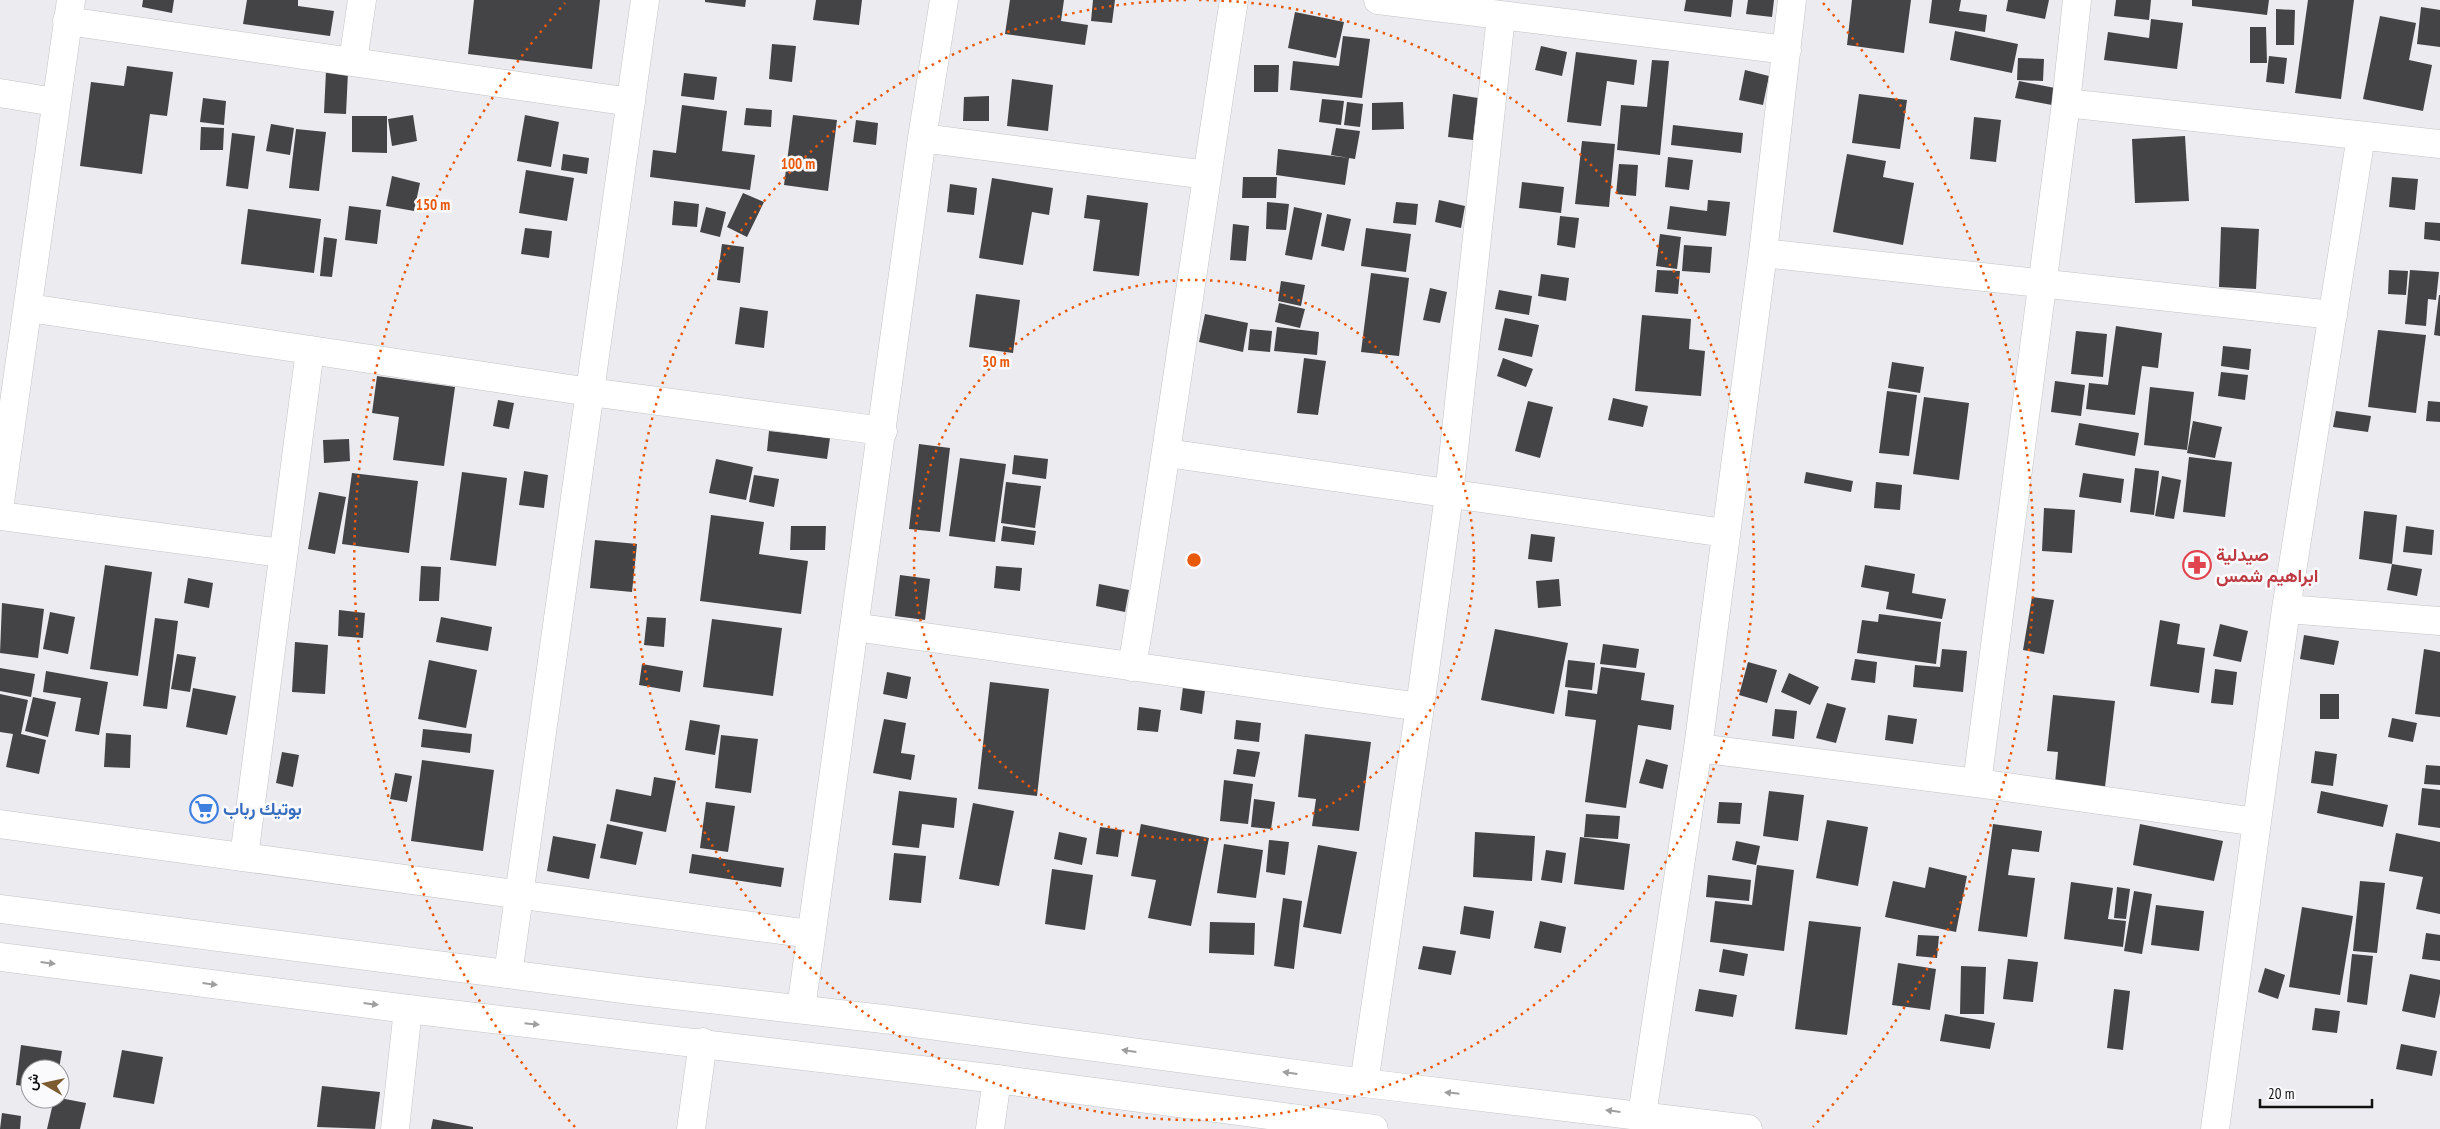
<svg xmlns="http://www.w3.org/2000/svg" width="2440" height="1129" font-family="'PT Sans Narrow',Vazirmatn,sans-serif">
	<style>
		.building { fill: #444446 }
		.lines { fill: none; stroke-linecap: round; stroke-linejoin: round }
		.minor-casing { stroke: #c3c3c6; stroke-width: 29 }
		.major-casing { stroke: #c3c3c6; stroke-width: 29 }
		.minor { stroke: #fff; stroke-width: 28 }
		.major { stroke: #fff; stroke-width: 28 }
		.oneway { fill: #9f9fa0 }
		.ring { fill: none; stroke: #e8590c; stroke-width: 2.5; stroke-dasharray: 2.5 5 }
		.labels { text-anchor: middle; stroke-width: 5; stroke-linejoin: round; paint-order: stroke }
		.health-label { font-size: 18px; font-weight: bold; fill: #be3a42; stroke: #fafafd; text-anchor: start }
		.shop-label { font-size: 18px; font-weight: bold; fill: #366cbe; stroke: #fafafd; text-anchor: start }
		.centre { fill: #e8590c; stroke: #fafafd; stroke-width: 2.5 }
		.ring-label { font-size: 15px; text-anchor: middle; font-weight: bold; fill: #e8590c; stroke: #fafafd; stroke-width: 5; stroke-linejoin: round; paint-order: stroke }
	</style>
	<rect width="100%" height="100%" fill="#ececf0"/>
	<path class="building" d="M143 0H174L172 13 142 7Z
		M247 0H298V6L334 11 330 36 243 24Z
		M474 0H600L592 69 468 54Z
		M705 0H746L745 7 705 2Z
		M816 0H862L859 25 813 20Z
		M1010 0H1064L1061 21 1088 25 1085 45 1005 34Z
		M1093 0H1115L1112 23 1091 21Z
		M1686 0H1733L1731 17 1684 11Z
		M1748 0H1774L1772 17 1746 14Z
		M1852 0H1911L1904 53 1847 45Z
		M1932 0H1961L1959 11 1987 15 1985 32 1929 23Z
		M2008 0H2049L2045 19 2006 11Z
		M2116 0H2151L2149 20 2114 16Z
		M2192 0H2269L2267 15 2192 6Z
		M2308 0H2354L2341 99 2295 93Z
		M2421 7 2440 10V47L2417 44Z
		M2276 9 2295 10 2294 45H2276Z
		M1295 12 1344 22 1336 58 1288 48Z
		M2380 16 2416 23 2409 60 2432 65 2423 111 2363 99Z
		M2151 19 2183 23 2177 69 2104 60 2108 32 2149 38Z
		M2250 27H2266L2267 63H2250Z
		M1955 31 2018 44 2012 73 1950 60Z
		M1343 36 1370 39 1362 98 1290 90 1293 61 1339 66Z
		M772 44 796 46 792 82 769 79Z
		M1541 46 1567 52 1562 76 1535 70Z
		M1576 52 1637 60 1634 85 1607 81 1601 126 1567 122Z
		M2269 56 2287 58 2284 84 2266 82Z
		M2018 58 2044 59 2043 81 2017 80Z
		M1652 60 1669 61 1660 155 1617 150 1621 105 1647 107Z
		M1254 65H1279L1278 92H1254Z
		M127 66 173 72 167 116 150 114 142 174 80 166 91 82 124 86Z
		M1745 70 1769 76 1763 105 1739 100Z
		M326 71 348 72 346 114 324 113Z
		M684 73 717 77 714 100 681 96Z
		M1012 79 1053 85 1048 131 1007 126Z
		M2019 81 2055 88 2052 105 2015 98Z
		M1453 94 1478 98 1473 140 1448 137Z
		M1859 94 1907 100 1900 149 1852 143Z
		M989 96V121H963L964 97Z
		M203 98 226 101 224 125 200 122Z
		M1322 99 1344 101 1341 125 1319 122Z
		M1347 102 1363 104 1360 127 1344 125Z
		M1403 102 1404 129 1372 130V103Z
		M682 105 727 111 722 151 755 155 750 190 650 177 653 150 676 153Z
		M746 108 772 110 771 127 744 125Z
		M413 115 417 141 392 146 388 119Z
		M525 115 559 122 551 167 517 161Z
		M793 115 837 120 828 191 784 185Z
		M352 116H387V153L352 152Z
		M1974 117 2001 120 1996 162 1970 159Z
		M856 120 878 123 876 145 853 142Z
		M271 124 294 128 290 155 266 151Z
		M1673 125 1743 133 1741 153 1671 145Z
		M201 127 224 128 223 150H200Z
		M1336 128 1360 131 1355 159 1331 155Z
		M296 129 326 132 319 191 289 188Z
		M232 133 255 136 248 189 226 186Z
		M2185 136 2189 201 2135 203 2132 139Z
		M1582 141 1615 144 1609 207 1575 204Z
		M1278 149 1349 158 1345 185 1276 175Z
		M563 154 589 158 587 174 561 170Z
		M1847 154 1886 161 1883 177 1914 183 1903 245 1833 232Z
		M1668 157 1693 160 1689 190 1665 187Z
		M1619 164 1638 165 1636 196 1616 194Z
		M526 170 574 178 567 221 519 213Z
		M392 176 420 183 414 211 386 206Z
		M1243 177H1277L1276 198H1242Z
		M2392 177 2418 179 2415 210 2389 207Z
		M992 178 1053 188 1049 215 1032 212 1023 265 979 258Z
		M1522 182 1564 187 1561 213 1519 208Z
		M950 184 977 188 974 215 947 212Z
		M743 193 764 202 747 237 727 227Z
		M1087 195 1148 203 1139 276 1093 271 1100 220 1084 218Z
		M1439 200 1465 206 1461 228 1435 222Z
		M1708 200 1730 202 1726 236 1667 229 1670 206 1707 211Z
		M674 201 699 204 697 227 672 225Z
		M1267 202 1289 204 1286 230 1266 229Z
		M1396 202 1418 204 1416 225 1393 223Z
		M349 206 381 210 377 244 345 240Z
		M706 207 726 212 720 237 700 232Z
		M1294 207 1322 213 1312 260 1285 255Z
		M248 209 321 219 314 273 241 264Z
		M1327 214 1351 219 1344 251 1321 246Z
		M1560 216 1579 218 1575 248 1557 245Z
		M2425 222 2440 223V241L2424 239Z
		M1233 224 1249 226 1246 261 1230 260Z
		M2221 227 2259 229 2256 289 2219 287Z
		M525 228 552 231 549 258 521 254Z
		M1366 228 1411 234 1406 272 1361 266Z
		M1660 234 1681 237 1677 269 1656 266Z
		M324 237 337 239 332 277 320 276Z
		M722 244 744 247 740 283 717 280Z
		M1684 245 1712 247 1710 273 1682 271Z
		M1657 270 1680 271 1678 294 1655 292Z
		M2389 270 2408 271 2406 295 2388 294Z
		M2410 270 2439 272 2436 300 2428 299 2426 326 2405 324Z
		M1371 273 1409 278 1399 356 1361 352Z
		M1541 274 1569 278 1566 301 1538 296Z
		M1281 281 1305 285 1301 306 1278 301Z
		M1430 288 1447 292 1440 323 1423 320Z
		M1499 290 1532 296 1529 315 1495 309Z
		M976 294 1020 300 1013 353 969 347Z
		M2439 295H2440V336L2434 335Z
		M1279 303 1305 309 1300 328 1275 322Z
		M740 307 768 311 764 348 735 344Z
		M1205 314 1248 323 1243 352 1199 342Z
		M1642 315 1691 319 1689 349 1705 351 1701 396 1635 391Z
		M1505 318 1539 325 1532 357 1498 350Z
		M2116 326 2162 333 2158 368 2142 366 2135 415 2086 409 2089 383 2108 385Z
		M1277 327 1319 332 1317 355 1274 351Z
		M1250 329 1272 331 1270 352 1248 350Z
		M2378 330 2426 335 2416 413 2368 407Z
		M2076 331 2107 334 2103 377 2071 374Z
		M2223 346 2251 349 2249 370 2221 366Z
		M1304 358 1326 361 1318 415 1297 413Z
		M1503 358 1533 369 1526 387 1497 376Z
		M1892 362 1924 367 1920 393 1888 388Z
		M2221 372 2248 375 2245 400 2218 396Z
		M377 376 455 387 444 466 393 460 399 417 372 413Z
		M2055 381 2085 385 2081 416 2051 412Z
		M2150 387 2194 392 2187 450 2144 445Z
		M1887 391 1917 395 1909 456 1879 453Z
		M1924 397 1969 403 1959 480 1913 474Z
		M1613 398 1648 406 1643 427 1608 420Z
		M498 400 514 403 509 429 493 426Z
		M1528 401 1553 407 1540 458 1515 451Z
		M2428 401 2440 402V422L2426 421Z
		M2336 411 2371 416 2368 432 2333 427Z
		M2193 421 2222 427 2215 458 2187 453Z
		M2079 423 2139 433 2135 456 2075 445Z
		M769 431 830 438 827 459 767 451Z
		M349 439 350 461 324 463 323 440Z
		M919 444 950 448 940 532 909 529Z
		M1014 455 1048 459 1046 479 1012 474Z
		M2189 457 2232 462 2225 517 2183 512Z
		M960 458 1006 464 995 542 949 536Z
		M716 459 753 467 746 500 709 493Z
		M2135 468 2159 471 2154 515 2130 512Z
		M524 471 548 475 544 508 519 505Z
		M462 472 507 478 496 566 450 560Z
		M1806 472 1853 481 1851 492 1804 483Z
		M352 473 418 481 409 553 342 544Z
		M2083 473 2124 479 2121 503 2079 497Z
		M754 475 779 479 774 507 749 502Z
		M2162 476 2181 480 2174 519 2155 516Z
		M1006 482 1041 486 1035 528 1001 523Z
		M1876 482 1902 485 1900 510 1874 508Z
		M319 492 346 497 335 554 308 549Z
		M2044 508 2075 510 2072 553 2042 551Z
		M2364 511 2397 515 2392 564 2359 559Z
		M711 515 764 522 759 554 808 561 801 614 700 601Z
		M791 526H826L825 550H790Z
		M1003 526 1036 531 1034 545 1001 541Z
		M2406 526 2434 530 2432 555 2403 552Z
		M1531 534 1555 537 1552 562 1528 559Z
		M595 540 637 544 632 592 590 588Z
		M2392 564 2422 569 2417 596 2387 590Z
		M105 565 152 572 138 676 90 669Z
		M1865 565 1915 574 1912 593 1946 599 1942 619 1886 609 1889 592 1861 587Z
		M421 566 441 567 439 601H419Z
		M996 566 1022 568 1020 591 994 588Z
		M900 575 930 579 925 620 895 616Z
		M188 578 213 583 209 608 184 603Z
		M1559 579 1561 606 1538 608 1536 581Z
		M1099 584 1129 590 1125 612 1096 606Z
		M2032 597 2054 600 2044 654 2023 650Z
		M2 603 44 609 38 658 0 653Z
		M339 610 365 613 363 638 338 636Z
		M50 612 75 617 68 654 43 649Z
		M1879 614 1941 622 1936 664 1857 653 1862 620 1878 622Z
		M441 617 492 627 488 651 436 642Z
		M647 617 666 618 664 647 644 645Z
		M155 618 178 621 167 709 143 706Z
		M712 619 782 628 773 696 703 687Z
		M2160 620 2180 624 2177 644 2205 648 2199 693 2150 686Z
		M2220 624 2248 631 2241 662 2213 656Z
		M1495 629 1568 643 1554 714 1481 700Z
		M2304 635 2339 641 2334 665 2300 659Z
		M295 642 328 645 325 694 292 692Z
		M1603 644 1639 649 1636 668 1600 664Z
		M1942 649 1967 651 1963 692 1913 687 1915 665 1940 667Z
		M2424 649 2440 652V717L2415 714Z
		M177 654 196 657 190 692 171 689Z
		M1855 659 1877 662 1875 683 1851 680Z
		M429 660 477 670 466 728 418 719Z
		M1568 660 1595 663 1592 690 1565 687Z
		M1748 662 1777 670 1767 703 1739 695Z
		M642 664 683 671 680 692 639 685Z
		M1601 667 1645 673 1641 700 1674 705 1671 730 1638 725 1626 808 1585 802 1596 720 1565 716 1568 690 1597 694Z
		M0 668 35 674 31 697 0 691Z
		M2215 669 2237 672 2233 705 2211 703Z
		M46 671 108 682 99 735 75 731 81 698 43 692Z
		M887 672 911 677 907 699 883 694Z
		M1789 673 1819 687 1810 705 1781 692Z
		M1184 679 1206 683 1202 714 1180 710Z
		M990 682 1049 689 1037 796 978 789Z
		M193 688 236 696 227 735 186 727Z
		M0 694 28 700 21 734 46 740 39 774 6 767 13 734 0 732Z
		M2320 694H2339V719H2320Z
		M2053 695 2115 701 2105 787 2055 783 2058 752 2047 751Z
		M33 697 56 702 48 737 25 731Z
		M1827 703 1846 708 1836 743 1816 738Z
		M1139 707 1161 710 1158 732 1137 730Z
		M1775 709 1797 711 1794 739 1772 736Z
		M1888 715 1917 719 1913 744 1885 740Z
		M2392 718 2417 723 2413 742 2388 737Z
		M884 719 906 723 901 753 915 755 911 780 873 773Z
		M690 720 720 725 715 755 685 750Z
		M1236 720 1261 723 1259 742 1234 739Z
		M423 729 472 734 470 753 421 747Z
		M106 733 131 735 130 768 104 767Z
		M1305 734 1371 742 1359 831 1312 826 1316 799 1298 797Z
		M721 735 758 739 751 793 715 788Z
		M1237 749 1260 752 1255 777 1233 774Z
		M2315 751 2337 754 2333 786 2311 783Z
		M282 752 299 755 293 787 276 783Z
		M1646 759 1668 765 1663 789 1639 783Z
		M422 760 494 770 483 851 411 841Z
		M2426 765 2440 766V785L2424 784Z
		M395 773 412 776 407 802 390 799Z
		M654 777 676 781 666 832 610 821 616 789 651 796Z
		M1224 780 1253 784 1248 824 1220 821Z
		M2422 788 2440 790V828L2418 825Z
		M899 791 957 798 954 828 922 824 919 848 892 845Z
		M1769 791 1804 795 1798 841 1763 836Z
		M2321 791 2388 805 2383 827 2317 813Z
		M1254 799 1275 802 1271 829 1251 827Z
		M706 802 735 806 728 852 700 848Z
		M1719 802 1742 803 1740 824 1717 823Z
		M973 803 1014 811 999 886 959 879Z
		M1586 814 1620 816 1618 839 1584 837Z
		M1827 820 1868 827 1858 886 1816 878Z
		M607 824 643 832 636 865 600 858Z
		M1141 824 1209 838 1191 926 1148 918 1156 880 1131 876Z
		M1993 824 2042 831 2039 852 2012 849 2008 875 2035 878 2027 937 1978 931Z
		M2140 824 2223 841 2214 881 2133 865Z
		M1100 827 1122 830 1118 857 1096 854Z
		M1059 832 1087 838 1082 865 1054 859Z
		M1475 832 1535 836 1532 881 1473 877Z
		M2396 833 2440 842V914L2416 909 2423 877 2389 871Z
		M553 836 596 844 589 879 547 871Z
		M1580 837 1630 844 1624 890 1574 884Z
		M1269 840 1289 842 1285 875 1266 872Z
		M1736 841 1760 846 1756 865 1732 860Z
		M1224 844 1263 850 1256 898 1217 893Z
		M1318 845 1357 852 1341 934 1303 927Z
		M1546 850 1566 853 1562 883 1541 880Z
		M894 853 926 856 921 903 889 900Z
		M692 854 784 868 781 887 689 873Z
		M1757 865 1794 870 1784 951 1710 942 1715 901 1752 905Z
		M1929 867 1967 876 1956 932 1885 917 1893 881 1925 888Z
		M1052 869 1093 875 1085 930 1045 924Z
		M1708 875 1751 880 1749 901 1706 897Z
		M2360 881 2385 883 2377 953 2353 951Z
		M2071 882 2113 888 2108 919 2126 921 2123 947 2064 939Z
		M2117 887 2130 889 2126 919 2114 918Z
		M2134 891 2152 894 2142 954 2124 951Z
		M1283 898 1302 901 1294 969 1274 966Z
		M2156 905 2204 911 2199 951 2151 945Z
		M1464 906 1494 911 1490 939 1460 934Z
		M2302 907 2353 916 2340 995 2289 987Z
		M1540 921 1566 927 1561 953 1534 948Z
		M1809 921 1861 927 1847 1035 1795 1029Z
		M1210 922 1255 923 1254 955 1209 953Z
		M2426 933 2440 935V961L2422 959Z
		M1918 935 1939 936 1937 958 1916 956Z
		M1423 946 1456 951 1451 975 1418 969Z
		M1723 949 1748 954 1744 976 1719 972Z
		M2352 954 2373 956 2367 1005 2347 1002Z
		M2008 959 2038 962 2033 1002 2003 999Z
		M1898 963 1936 969 1930 1010 1892 1005Z
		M1961 966 1986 967 1984 1014H1960Z
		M2265 968 2285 975 2278 999 2258 992Z
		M2410 974 2440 980V993L2435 1018 2402 1011Z
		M1699 989 1737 995 1733 1017 1695 1011Z
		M2114 989 2130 991 2123 1050 2107 1048Z
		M2315 1008 2340 1011 2337 1033 2312 1030Z
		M1945 1014 1995 1023 1990 1049 1940 1041Z
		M2401 1044 2437 1051 2432 1076 2396 1069Z
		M21 1045 62 1051 59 1069H30V1087L16 1085Z
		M122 1050 163 1057 154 1104 113 1097Z
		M322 1086 380 1092 375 1129 317 1127Z
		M60 1098 86 1103 80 1129H47L54 1099Z
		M2 1113 21 1116 20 1129H0Z
		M433 1119 473 1127V1129H431Z"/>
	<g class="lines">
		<defs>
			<path id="minor" d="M1378 0 1787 50
				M67 21 631 102
				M353 61 362 0
				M0 93 55 102
				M2066 103 2440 144
				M922 138 1207 175
				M1763 253 2333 315
				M29 308 590 392 883 431
				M1167 453 1725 533
				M0 502 71 0
				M0 516 282 553
				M2286 609 2440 621
				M854 627 1420 707
				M1132 667C1169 445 1199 222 1234 0
				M1698 748 1977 783 2257 822
				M1977 783 2066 103 2077 0
				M0 824 810 934
				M244 857 310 350
				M508 974 645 0
				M801 1009 922 138 944 0
				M1364 1083 1420 707 1449 495 1501 16
				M1642 1115 1698 748 1763 253 1792 0
				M395 1129 408 1009
				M691 1129 703 1042
				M990 1129 997 1079
				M2215 1129 2286 609 2361 136"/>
			<path id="major" d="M0 909 631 990 892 1020 1364 1083 1748 1129
				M0 957 408 1009 997 1079 1374 1129"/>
		</defs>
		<use href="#minor" class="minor-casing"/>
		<use href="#major" class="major-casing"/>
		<use href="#minor" class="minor"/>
		<use href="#major" class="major"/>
	</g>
	<defs><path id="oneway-solid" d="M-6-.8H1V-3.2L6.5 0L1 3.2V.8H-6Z" transform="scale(1.25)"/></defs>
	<g class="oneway">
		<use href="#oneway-solid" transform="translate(48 963) rotate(7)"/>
		<use href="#oneway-solid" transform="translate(210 984) rotate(7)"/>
		<use href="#oneway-solid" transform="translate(371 1004) rotate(7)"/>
		<use href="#oneway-solid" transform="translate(532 1024) rotate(6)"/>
		<use href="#oneway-solid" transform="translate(1129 1051) rotate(-172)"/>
		<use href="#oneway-solid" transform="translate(1290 1073) rotate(-172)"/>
		<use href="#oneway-solid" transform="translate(1452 1093) rotate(-174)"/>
		<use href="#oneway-solid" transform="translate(1613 1111) rotate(-173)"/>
	</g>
	<g class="ring">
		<circle cx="1194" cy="560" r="280"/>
		<path d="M1199 0A560 560 0 1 1 1189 0"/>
		<path d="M575 1127A840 840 0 0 1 565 3M1823 3A840 840 0 0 1 1813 1127"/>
	</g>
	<defs>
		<symbol id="pharmacy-ring" viewBox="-11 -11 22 22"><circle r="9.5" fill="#fafafd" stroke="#e0444e" stroke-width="1.5"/><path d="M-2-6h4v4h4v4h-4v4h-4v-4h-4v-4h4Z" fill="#e0444e"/></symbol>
		<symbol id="supermarket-ring" viewBox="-11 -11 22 22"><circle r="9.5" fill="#fafafd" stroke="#3f7fe0" stroke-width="1.5"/><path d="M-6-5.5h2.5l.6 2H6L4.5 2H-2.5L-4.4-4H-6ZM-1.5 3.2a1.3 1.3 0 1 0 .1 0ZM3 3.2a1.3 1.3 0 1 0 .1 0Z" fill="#3f7fe0"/></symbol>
	</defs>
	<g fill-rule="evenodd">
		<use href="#pharmacy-ring" x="2181" y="549" width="32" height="32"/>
		<use href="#supermarket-ring" x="188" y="793" width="32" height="32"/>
	</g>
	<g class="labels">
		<g class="health-label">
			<text x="2216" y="561">صيدلية<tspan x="2216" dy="21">ابراهيم شمس</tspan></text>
		</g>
		<g class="shop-label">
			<text x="223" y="815">بوتيك رباب</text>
		</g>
	</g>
	<circle cx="1194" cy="560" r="8" class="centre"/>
	<g class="ring-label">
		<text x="798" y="169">100 m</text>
		<text x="433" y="210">150 m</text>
		<text x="996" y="367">50 m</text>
	</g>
	<g transform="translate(45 1084) rotate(279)"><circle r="24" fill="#fafafd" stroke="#9c9c9f"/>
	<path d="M0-4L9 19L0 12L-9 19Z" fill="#7c5b31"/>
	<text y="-8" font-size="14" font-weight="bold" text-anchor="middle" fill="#101011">ش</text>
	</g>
	<path d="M2260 1099v8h112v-8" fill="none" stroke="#101011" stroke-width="2.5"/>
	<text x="2268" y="1099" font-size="15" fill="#101011" stroke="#fafafd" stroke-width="4" paint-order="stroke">20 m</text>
</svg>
